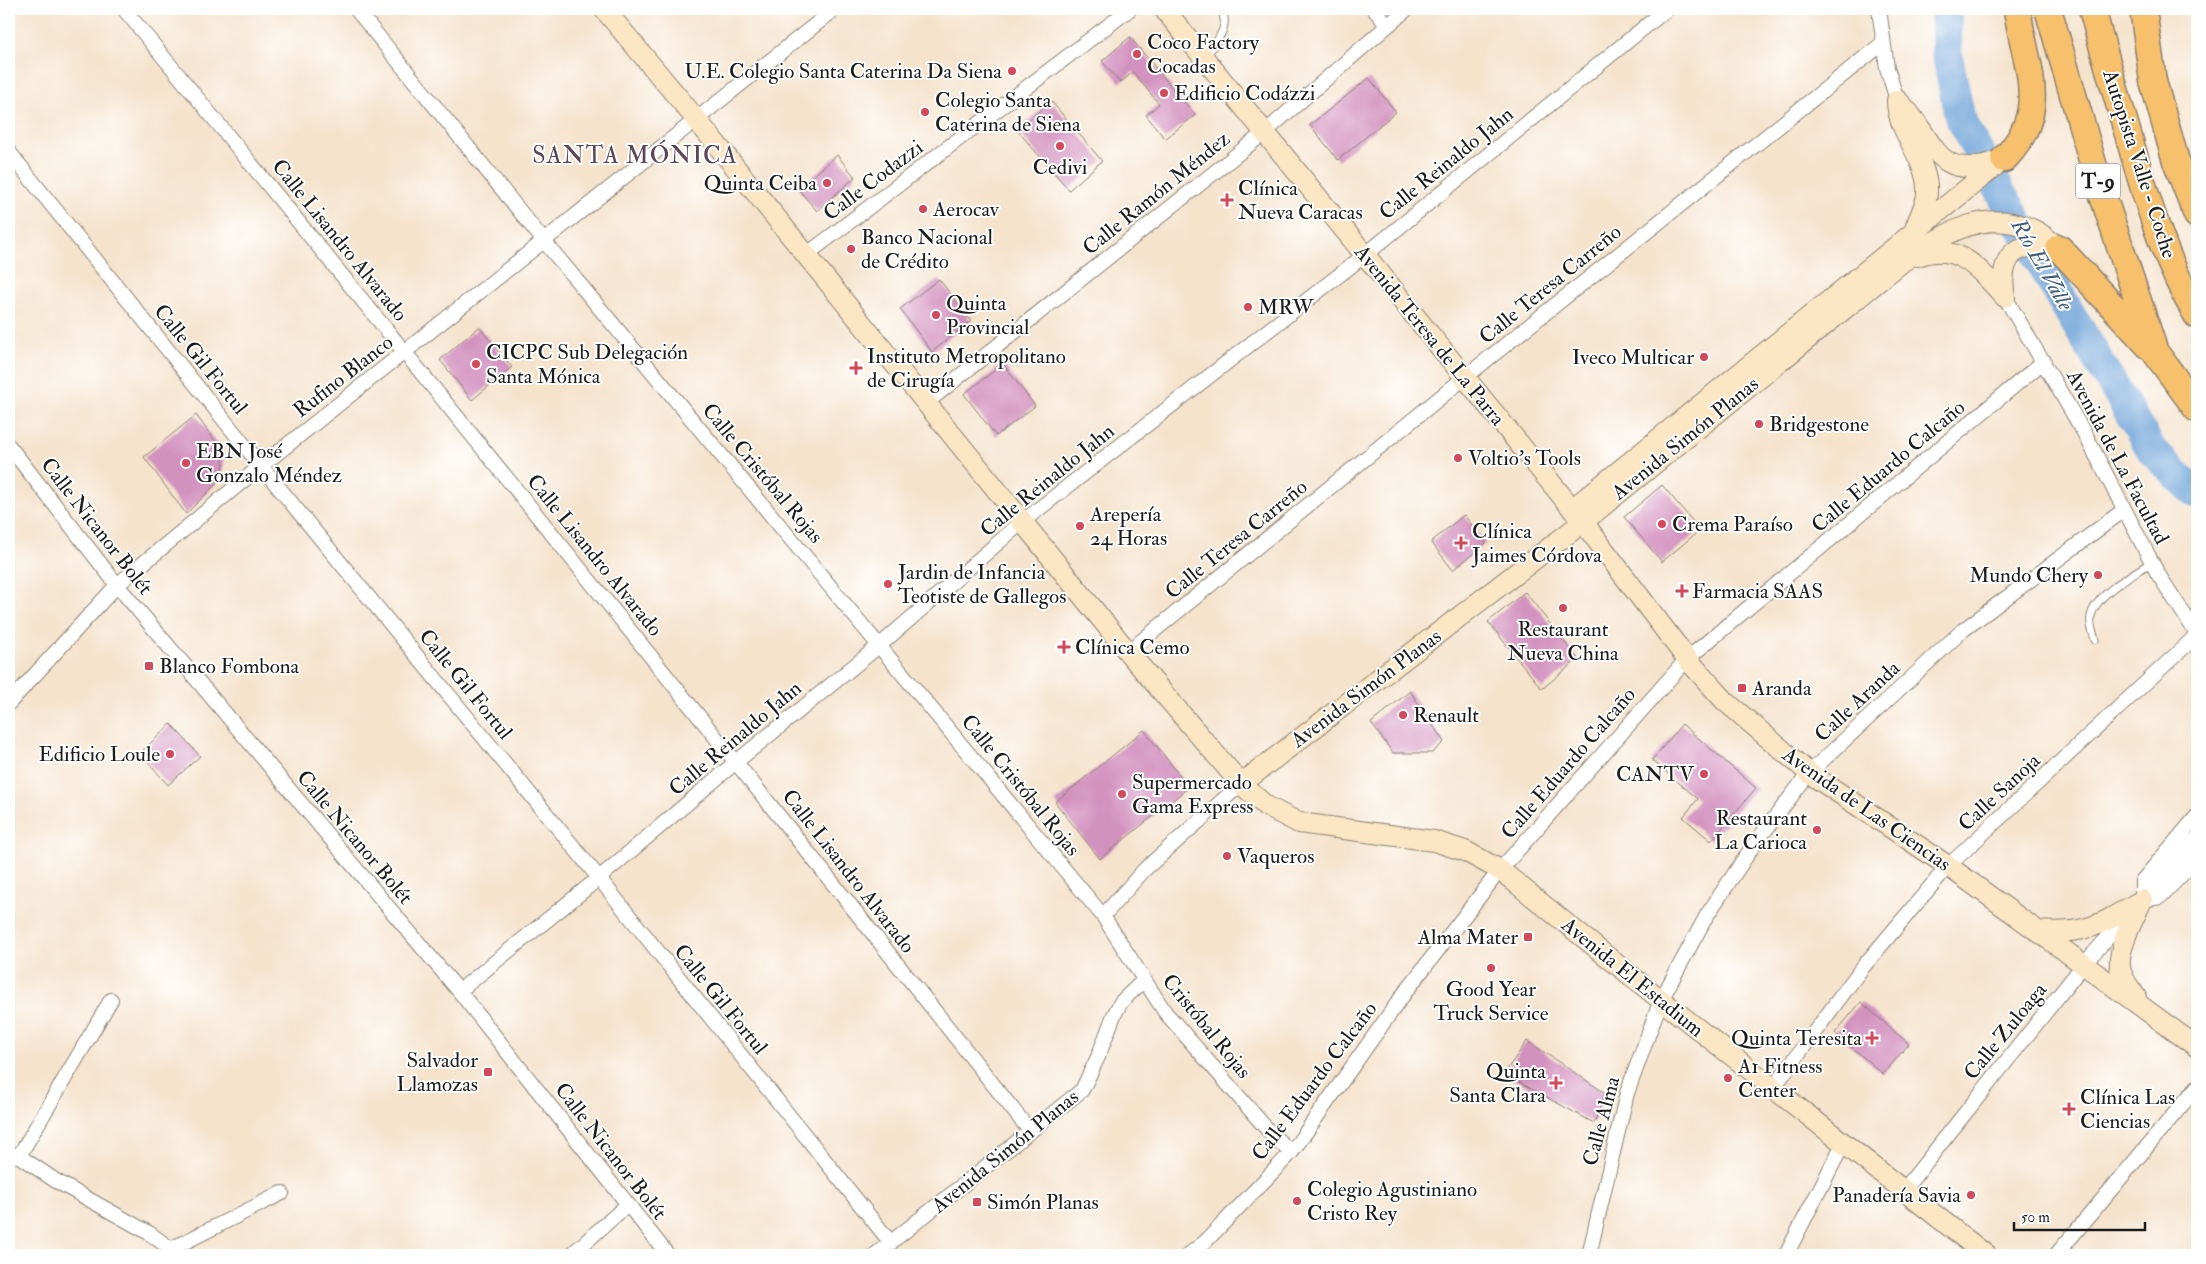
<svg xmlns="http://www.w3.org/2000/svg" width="2206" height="1264" font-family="'IM FELL Double Pica',serif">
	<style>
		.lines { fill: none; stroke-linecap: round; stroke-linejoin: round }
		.river { stroke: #6aa0d7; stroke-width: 31 }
		.building { fill: #d391bf }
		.lane-casing { stroke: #888074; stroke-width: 9 }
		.street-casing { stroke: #888074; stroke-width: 16 }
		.secondary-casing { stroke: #888074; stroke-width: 22 }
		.highway-casing { stroke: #888074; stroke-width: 29 }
		.lane { stroke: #fff; stroke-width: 7 }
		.street { stroke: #fff; stroke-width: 14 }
		.secondary { stroke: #fce6c4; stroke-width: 20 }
		.highway { stroke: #f7c06c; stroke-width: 26 }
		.poi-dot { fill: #d1495b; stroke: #fff; stroke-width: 2 }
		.labels { text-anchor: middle; stroke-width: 4; stroke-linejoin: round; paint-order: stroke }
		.shield { fill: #fff; stroke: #606060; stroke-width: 1 }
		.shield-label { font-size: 20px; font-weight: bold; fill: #1c1c1c }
		.poi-label { font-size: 21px; fill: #1c1c1c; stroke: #fff; text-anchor: start }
		.street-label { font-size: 21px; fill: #1c1c1c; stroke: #fff }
		.water-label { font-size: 22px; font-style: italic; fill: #435e7a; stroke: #fff }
		.quarter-label { font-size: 24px; letter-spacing: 1px; fill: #5c4555; stroke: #fff }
	</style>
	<rect width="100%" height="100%" fill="#fff"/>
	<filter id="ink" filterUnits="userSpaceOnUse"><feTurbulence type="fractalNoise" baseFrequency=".02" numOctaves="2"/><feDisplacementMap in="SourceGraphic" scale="10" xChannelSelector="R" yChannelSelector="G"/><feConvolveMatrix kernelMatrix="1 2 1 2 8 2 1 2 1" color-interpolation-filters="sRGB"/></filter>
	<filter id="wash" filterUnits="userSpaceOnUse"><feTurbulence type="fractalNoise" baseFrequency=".0096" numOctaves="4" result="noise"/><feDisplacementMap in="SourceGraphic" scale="20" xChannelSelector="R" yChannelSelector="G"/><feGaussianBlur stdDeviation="1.12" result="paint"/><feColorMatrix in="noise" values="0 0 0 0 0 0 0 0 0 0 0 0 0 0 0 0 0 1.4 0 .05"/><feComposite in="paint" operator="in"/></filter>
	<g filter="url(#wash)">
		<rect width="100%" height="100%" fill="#f5e3cc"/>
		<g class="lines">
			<path class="river" d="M1946 9 1947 54 1960 118 1978 152 2068 310 2153 452 2197 494"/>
		</g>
		<g id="blocks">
			<path class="building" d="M1130 37 1195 115 1165 139 1146 115 1159 104 1133 72 1120 83 1102 61Z
				M1369 78 1396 112 1338 160 1310 125Z
				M1051 101 1102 161 1069 190 1017 130Z
				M837 155 855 177 817 211 798 189Z
				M939 279 971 321 932 352 900 309Z
				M479 327 512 367 472 400 440 360Z
				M1003 364 1035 406 996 436 964 394Z
				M196 415 221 449 224 466 215 485 186 514 144 457Z
				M1662 485 1700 530 1662 562 1624 517Z
				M1464 515 1486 543 1453 570 1431 542Z
				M1525 592 1578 659 1542 689 1488 622Z
				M1410 691 1444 742 1432 753H1393L1371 723Z
				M171 724 200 756 168 785 140 753Z
				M1682 724 1756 788 1711 841 1683 817 1698 799 1652 760Z
				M1144 730 1189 787 1100 859 1055 802Z
				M1861 1002 1909 1044 1883 1074 1835 1033Z
				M1527 1041 1605 1093 1594 1123 1504 1074Z"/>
		</g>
	</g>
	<g filter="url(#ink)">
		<use href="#blocks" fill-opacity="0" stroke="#888074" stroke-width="1"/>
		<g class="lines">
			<defs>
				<path id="lane" d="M1206 56C1216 42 1231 27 1221 9
					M2095 640C2093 632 2089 624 2091 616 2096 594 2134 573 2152 562"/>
				<path id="street" d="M124 9C429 380 731 754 1030 1131
					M356 9 544 241 1103 916 1165 1012 1266 1128 1291 1153
					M1374 9 1387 25
					M1879 9 1887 68 1897 100
					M9 152 261 466 599 878 891 1243
					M806 255 1130 9
					M2005 297 2086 436 2158 574 2197 634
					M926 403 1265 132 1407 9
					M9 446 117 585 459 991 668 1255
					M1128 652 1464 378 1883 43
					M9 703 117 585 261 466 835 9
					M2142 900V881L2197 816
					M2142 900 2160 897 2197 859
					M1103 916 1145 869 1241 784
					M459 991 599 878 736 762 880 645 1022 522 1365 255 1667 9
					M1773 1088 1862 968 1948 866 2197 635
					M9 1155 19 1156 56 1181 149 1233 171 1249 175 1255
					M19 1156 111 1000
					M1903 1191 2084 964 2197 838
					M171 1249 282 1193
					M571 1255 627 1205
					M875 1255 1082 1090 1098 1057 1114 1015 1121 1002 1144 980
					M1188 1255 1205 1242 1291 1153 1406 991 1500 870 1687 659 2044 361
					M1589 1255 1627 1093 1661 1000 1707 915 1753 846 1809 773 1963 630 2124 510
					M1786 1255 1843 1144
					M2056 1255 2197 1087"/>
				<path id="secondary" d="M604 9 696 119 1128 652 1241 784 1266 806 1299 823 1434 841 1465 851 1500 870 1661 1000 1986 1255
					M1164 9 1583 522 1687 659 1725 701 1809 773 1948 866 2197 1047
					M1897 100C1935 134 1931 183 1995 162
					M1897 102C1898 136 1934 165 1926 200 1923 210 1918 220 1915 229
					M1918 256C1958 240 1980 271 2005 297
					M2005 297C2001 277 2003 250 2028 247 2037 245 2049 248 2059 248
					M1572 509 2004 159
					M1241 784 1583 522 1902 262C1944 235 1982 206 2034 230 2043 234 2051 242 2059 248
					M2037 931C2087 935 2100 925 2142 900
					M2136 997C2130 988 2121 978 2120 967 2118 945 2134 920 2142 900"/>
				<path id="highway" d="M2048 9 2099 184 2155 352 2197 409
					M2092 9C2104 53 2117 97 2130 141 2147 201 2165 262 2197 315
					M2143 9 2153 81 2175 158 2197 215
					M2004 159C2052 110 2025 67 2017 9
					M2059 248 2150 347"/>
			</defs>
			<use href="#lane" class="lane-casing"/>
			<use href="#street" class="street-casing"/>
			<use href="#secondary" class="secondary-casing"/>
			<use href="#highway" class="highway-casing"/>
			<use href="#lane" class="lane"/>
			<use href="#street" class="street"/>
			<use href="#secondary" class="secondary"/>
			<use href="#highway" class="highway"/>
		</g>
	</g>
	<g class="poi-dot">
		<circle cx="1137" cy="54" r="5"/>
		<circle cx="1012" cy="71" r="5"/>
		<circle cx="1164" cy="93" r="5"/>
		<circle cx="925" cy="112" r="5"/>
		<circle cx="1060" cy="146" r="5"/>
		<circle cx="827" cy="183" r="5"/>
		<path d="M1224.5 192.5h5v5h5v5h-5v5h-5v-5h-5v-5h5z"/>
		<circle cx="923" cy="209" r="5"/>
		<circle cx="851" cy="249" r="5"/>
		<circle cx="1248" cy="307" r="5"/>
		<circle cx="936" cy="315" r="5"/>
		<circle cx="1704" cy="357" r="5"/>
		<circle cx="476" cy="364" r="5"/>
		<path d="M853.5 360.5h5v5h5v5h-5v5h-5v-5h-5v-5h5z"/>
		<circle cx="1759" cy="424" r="5"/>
		<circle cx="1458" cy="458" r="5"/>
		<circle cx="186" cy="463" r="5"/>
		<circle cx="1662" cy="524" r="5"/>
		<circle cx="1080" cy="526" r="5"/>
		<path d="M1458.5 535.5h5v5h5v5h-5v5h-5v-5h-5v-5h5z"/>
		<circle cx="2098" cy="575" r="5"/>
		<circle cx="888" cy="584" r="5"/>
		<path d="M1679.5 583.5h5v5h5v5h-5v5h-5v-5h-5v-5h5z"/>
		<circle cx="1563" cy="608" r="5"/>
		<path d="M1061.5 639.5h5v5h5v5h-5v5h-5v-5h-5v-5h5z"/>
		<rect x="144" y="661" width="10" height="10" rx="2.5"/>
		<rect x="1737" y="683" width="10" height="10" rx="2.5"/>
		<circle cx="1403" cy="715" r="5"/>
		<circle cx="170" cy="754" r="5"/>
		<circle cx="1704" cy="774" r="5"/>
		<circle cx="1122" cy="794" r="5"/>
		<circle cx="1817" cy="830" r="5"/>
		<circle cx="1227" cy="856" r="5"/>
		<rect x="1523" y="932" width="10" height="10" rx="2.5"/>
		<circle cx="1491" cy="968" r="5"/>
		<path d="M1869.5 1030.5h5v5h5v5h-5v5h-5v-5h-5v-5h5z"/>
		<rect x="483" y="1067" width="10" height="10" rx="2.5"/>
		<circle cx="1728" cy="1078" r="5"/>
		<path d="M1553.5 1075.5h5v5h5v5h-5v5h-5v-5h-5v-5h5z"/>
		<path d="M2066.5 1101.5h5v5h5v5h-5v5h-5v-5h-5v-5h5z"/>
		<circle cx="1971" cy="1195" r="5"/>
		<circle cx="1297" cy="1201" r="5"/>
		<rect x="972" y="1197" width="10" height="10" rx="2.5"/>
	</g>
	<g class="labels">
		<rect class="shield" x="2075.5" y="163.5" width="45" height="35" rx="4"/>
		<g class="shield-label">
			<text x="2098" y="188">T-9</text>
		</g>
		<g class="poi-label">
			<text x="1147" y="49">Coco Factory<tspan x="1147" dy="24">Cocadas</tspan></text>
			<text x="1002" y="78" text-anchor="end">U.E. Colegio Santa Caterina Da Siena</text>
			<text x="1174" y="100">Edificio Codázzi</text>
			<text x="935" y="107">Colegio Santa<tspan x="935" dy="24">Caterina de Siena</tspan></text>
			<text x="1060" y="174" text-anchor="middle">Cedivi</text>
			<text x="817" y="190" text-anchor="end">Quinta Ceiba</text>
			<text x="1238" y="195">Clínica<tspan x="1238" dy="24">Nueva Caracas</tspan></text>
			<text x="933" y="216">Aerocav</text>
			<text x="861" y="244">Banco Nacional<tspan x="861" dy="24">de Crédito</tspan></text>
			<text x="946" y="310">Quinta<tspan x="946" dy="24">Provincial</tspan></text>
			<text x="1258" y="314">MRW</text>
			<text x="486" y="359">CICPC Sub Delegación<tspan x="486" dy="24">Santa Mónica</tspan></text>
			<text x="867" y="363">Instituto Metropolitano<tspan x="867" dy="24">de Cirugía</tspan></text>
			<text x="1694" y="364" text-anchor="end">Iveco Multicar</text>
			<text x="1769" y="431">Bridgestone</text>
			<text x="196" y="458">EBN José<tspan x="196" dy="24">Gonzalo Méndez</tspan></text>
			<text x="1468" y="465">Voltio's Tools</text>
			<text x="1090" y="521">Arepería<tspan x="1090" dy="24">24 Horas</tspan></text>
			<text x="1672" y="531">Crema Paraíso</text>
			<text x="1472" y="538">Clínica<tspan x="1472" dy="24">Jaimes Córdova</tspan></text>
			<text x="898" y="579">Jardin de Infancia<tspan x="898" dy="24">Teotiste de Gallegos</tspan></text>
			<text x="2088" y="582" text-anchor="end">Mundo Chery</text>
			<text x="1692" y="598">Farmacia SAAS</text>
			<text x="1563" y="636" text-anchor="middle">Restaurant<tspan x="1563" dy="24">Nueva China</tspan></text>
			<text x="1075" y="654">Clínica Cemo</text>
			<text x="159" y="673">Blanco Fombona</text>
			<text x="1752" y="695">Aranda</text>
			<text x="1413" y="722">Renault</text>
			<text x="160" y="761" text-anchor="end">Edificio Loule</text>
			<text x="1694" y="781" text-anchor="end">CANTV</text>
			<text x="1132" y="789">Supermercado<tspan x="1132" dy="24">Gama Express</tspan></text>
			<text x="1807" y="825" text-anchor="end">Restaurant<tspan x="1807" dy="24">La Carioca</tspan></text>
			<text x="1237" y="863">Vaqueros</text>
			<text x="1518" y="944" text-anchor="end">Alma Mater</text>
			<text x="1491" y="996" text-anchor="middle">Good Year<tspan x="1491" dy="24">Truck Service</tspan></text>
			<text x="1862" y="1045" text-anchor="end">Quinta Teresita</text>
			<text x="478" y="1067" text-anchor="end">Salvador<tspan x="478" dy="24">Llamozas</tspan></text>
			<text x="1738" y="1073">A1 Fitness<tspan x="1738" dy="24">Center</tspan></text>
			<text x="1546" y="1078" text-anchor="end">Quinta<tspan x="1546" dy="24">Santa Clara</tspan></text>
			<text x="2080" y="1104">Clínica Las<tspan x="2080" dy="24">Ciencias</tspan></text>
			<text x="1307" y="1196">Colegio Agustiniano<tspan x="1307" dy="24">Cristo Rey</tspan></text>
			<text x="1961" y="1202" text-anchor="end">Panadería Savia</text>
			<text x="987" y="1209">Simón Planas</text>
		</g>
		<g class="street-label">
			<text transform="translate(1446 163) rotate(-39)" y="7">Calle Reinaldo Jahn</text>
			<text transform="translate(2140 164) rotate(72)" y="7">Autopista Valle - Coche</text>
			<text transform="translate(873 180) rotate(-37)" y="7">Calle Codazzi</text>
			<text transform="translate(1156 193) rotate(-39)" y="7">Calle Ramón Méndez</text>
			<text transform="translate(340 240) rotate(51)" y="7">Calle Lisandro Alvarado</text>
			<text transform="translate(1550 284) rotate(-39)" y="7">Calle Teresa Carreño</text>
			<text transform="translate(1430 335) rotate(51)" y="7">Avenida Teresa de La Parra</text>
			<text transform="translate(201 359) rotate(51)" y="7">Calle Gil Fortul</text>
			<text transform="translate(343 376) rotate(-38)" y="7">Rufino Blanco</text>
			<text transform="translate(1685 438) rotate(-39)" y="7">Avenida Simón Planas</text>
			<text transform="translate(2118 457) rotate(62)" y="7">Avenida de La Facultad</text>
			<text transform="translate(1888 466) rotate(-40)" y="7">Calle Eduardo Calcaño</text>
			<text transform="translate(763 473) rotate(50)" y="7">Calle Cristóbal Rojas</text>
			<text transform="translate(1047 480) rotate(-39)" y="7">Calle Reinaldo Jahn</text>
			<text transform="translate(97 526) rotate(52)" y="7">Calle Nicanor Bolét</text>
			<text transform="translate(1236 539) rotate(-39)" y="7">Calle Teresa Carreño</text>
			<text transform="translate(595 555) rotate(51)" y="7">Calle Lisandro Alvarado</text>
			<text transform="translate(466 684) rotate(51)" y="7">Calle Gil Fortul</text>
			<text transform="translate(1366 688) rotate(-37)" y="7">Avenida Simón Planas</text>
			<text transform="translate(1857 701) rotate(-43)" y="7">Calle Aranda</text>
			<text transform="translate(735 738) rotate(-40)" y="7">Calle Reinaldo Jahn</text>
			<text transform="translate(1568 763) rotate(-49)" y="7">Calle Eduardo Calcaño</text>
			<text transform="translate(1021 785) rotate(51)" y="7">Calle Cristóbal Rojas</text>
			<text transform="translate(1999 792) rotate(-43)" y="7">Calle Sanoja</text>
			<text transform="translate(1867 809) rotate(35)" y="7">Avenida de Las Ciencias</text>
			<text transform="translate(355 837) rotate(50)" y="7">Calle Nicanor Bolét</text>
			<text transform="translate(849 871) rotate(52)" y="7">Calle Lisandro Alvarado</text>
			<text transform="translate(1633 977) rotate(39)" y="7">Avenida El Estadium</text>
			<text transform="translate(721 999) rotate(51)" y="7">Calle Gil Fortul</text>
			<text transform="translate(1207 1026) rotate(51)" y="7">Cristóbal Rojas</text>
			<text transform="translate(2005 1031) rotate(-51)" y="7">Calle Zuloaga</text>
			<text transform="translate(1314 1081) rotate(-53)" y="7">Calle Eduardo Calcaño</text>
			<text transform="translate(1601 1121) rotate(-75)" y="7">Calle Alma</text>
			<text transform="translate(611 1151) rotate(52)" y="7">Calle Nicanor Bolét</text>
			<text transform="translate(1005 1151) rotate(-39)" y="7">Avenida Simón Planas</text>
		</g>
		<g class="water-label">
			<text transform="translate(2043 264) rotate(60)" y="8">Río El Valle</text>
		</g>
		<g class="quarter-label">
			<text x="635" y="163">SANTA MÓNICA</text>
		</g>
	</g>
	<rect width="2206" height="1264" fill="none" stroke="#fff" stroke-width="30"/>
	<path d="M2014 1222v8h131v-8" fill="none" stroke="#1c1c1c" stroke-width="2.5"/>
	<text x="2021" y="1222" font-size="15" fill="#1c1c1c" stroke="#ffffff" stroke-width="4" paint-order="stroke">50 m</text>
</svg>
